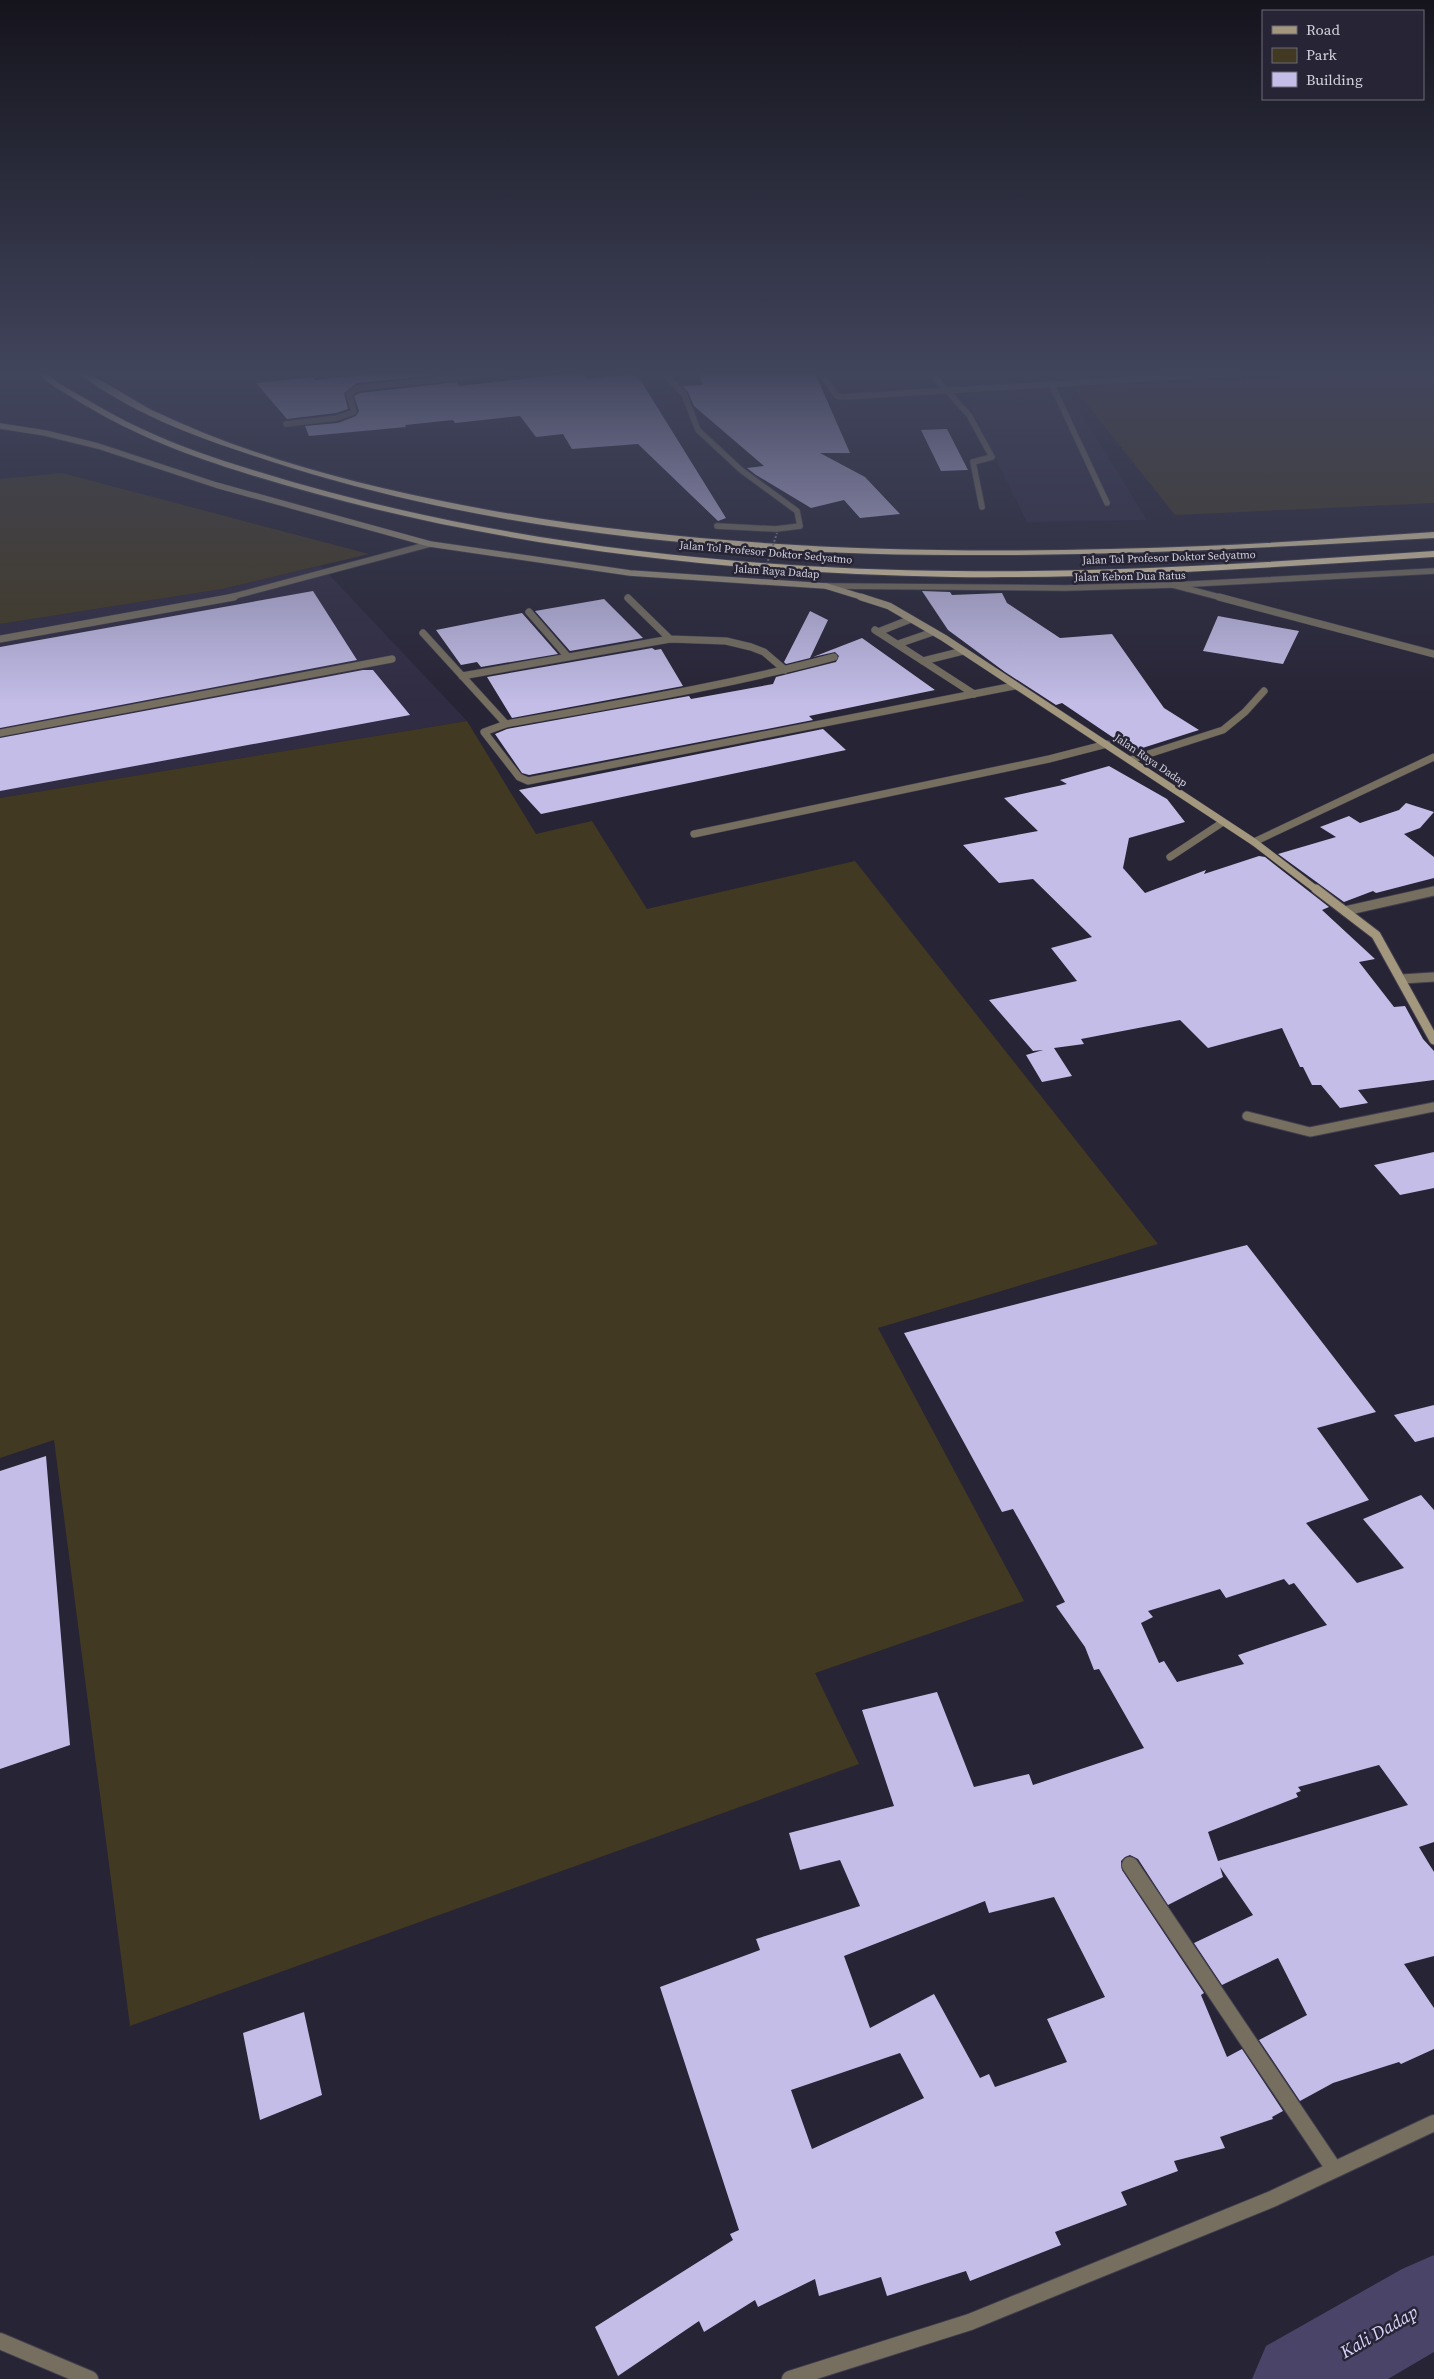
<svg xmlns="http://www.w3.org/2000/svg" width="1434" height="2379" font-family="'Source Serif 4',serif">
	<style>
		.built { fill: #302c43 }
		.green { fill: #423922 }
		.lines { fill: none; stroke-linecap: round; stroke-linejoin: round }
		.river { fill: #4a4468; fill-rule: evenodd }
		.building { fill: #c3bde7; fill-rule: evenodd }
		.service-far1-casing { stroke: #434050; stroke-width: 7 }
		.service-casing { stroke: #434050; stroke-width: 8 }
		.minor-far3-casing { stroke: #434050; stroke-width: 7 }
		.minor-far2-casing { stroke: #434050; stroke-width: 8 }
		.minor-far1-casing { stroke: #434050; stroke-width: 11 }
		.minor-casing { stroke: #434050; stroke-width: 18 }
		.secondary-far2-casing { stroke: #434050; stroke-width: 7 }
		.secondary-far1-casing { stroke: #434050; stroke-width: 8 }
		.secondary-casing { stroke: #434050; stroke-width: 11 }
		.motorway-casing { stroke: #434050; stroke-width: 2 }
		.service-far1 { stroke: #766f5f; stroke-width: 5.5 }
		.service { stroke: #766f5f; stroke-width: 7 }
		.minor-far3 { stroke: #766f5f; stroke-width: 5.5 }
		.minor-far2 { stroke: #766f5f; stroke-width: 7 }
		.minor-far1 { stroke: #766f5f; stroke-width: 9 }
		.minor { stroke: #766f5f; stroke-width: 16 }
		.secondary-far2 { stroke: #a3987d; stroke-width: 5.5 }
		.secondary-far1 { stroke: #a3987d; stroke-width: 7 }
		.secondary { stroke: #a3987d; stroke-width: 9 }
		.motorway { fill: #e6d5aa; fill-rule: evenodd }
		.path-bridge { stroke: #82808e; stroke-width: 2; stroke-dasharray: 2 2; stroke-linecap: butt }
		.labels { text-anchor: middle; stroke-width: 5; stroke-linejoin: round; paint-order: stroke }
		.far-street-label { font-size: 11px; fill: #d3d2dd; stroke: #272435 }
		.near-water-label { font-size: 18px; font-style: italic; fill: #d8d3fa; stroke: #272435 }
	</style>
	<rect width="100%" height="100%" fill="#272435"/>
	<path class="built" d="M1066 389 1147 520 1027 522 964 394Z
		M321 566 467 721 0 798V624L222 589Z"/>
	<path class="green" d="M1434 372V503L1175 515 1073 387Z
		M62 473 369 554 222 589 0 624V479Z
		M467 721 536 834 592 821 647 909 855 861 1158 1244 878 1328 1024 1601 815 1673 859 1764 130 2026 54 1440 0 1458V798Z"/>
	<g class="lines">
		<path class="river" d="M1434 2255V2352L1388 2379H1252L1266 2346 1402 2269Z"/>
	</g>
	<path class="building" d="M395 371H449L450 374 357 383 344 393 348 409 336 413 287 419 256 383 314 377 315 380Z
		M698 371H814L850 453H820L865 477 900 514 860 518 844 500 811 508 756 475 747 468 764 466 694 406 688 392 682 386 703 385Z
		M581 372 587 379 636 373 726 518 718 521 638 444 572 449 563 434 536 437 520 416 455 423 453 420 405 425 406 427 309 436 305 426 338 423 356 416 359 411 354 396 360 393 457 382 459 386Z
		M947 429 968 470 941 471 921 430Z
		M313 591 357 660 0 728V647Z
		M922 591 950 592 952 595 1002 593 1007 603 1060 638 1112 634 1164 708 1199 730 1133 751 1062 703 1056 705 1005 672 948 630Z
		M604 599 643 638 570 651 535 611Z
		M810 611 828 620 810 658 786 664 784 662Z
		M522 613 558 654 481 667 477 662 461 665 436 630Z
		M1218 616 1299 631 1283 664 1203 651Z
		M862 638 935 690 809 716 813 720 529 775 522 773 495 734 507 729 689 696 691 699 773 684 776 677 836 662 839 656 835 652 813 657Z
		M652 648 655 650 661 649 683 686 512 718 487 677Z
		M363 670H373L410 715 0 791V738Z
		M823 729 846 750 541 814 519 790Z
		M1109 766 1167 799 1185 822 1129 838 1123 868 1145 893 1206 870 1204 874 1259 856 1265 857 1329 907 1322 910 1375 959 1359 962 1394 1007 1405 1006 1423 1039 1434 1051V1080L1358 1090 1368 1103 1340 1108 1321 1085H1312L1303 1067H1300L1282 1028 1208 1048 1180 1020 1081 1039 1084 1044 1054 1048 1072 1076 1042 1082 1026 1055 1043 1050 1033 1051 989 1000 1077 981 1051 948 1092 937 1033 879 999 883 963 845 1038 831 1004 798 1067 784 1060 780Z
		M1406 803 1434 812 1420 828 1404 834 1434 857V878L1376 893 1373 891 1344 902 1278 854 1336 837 1320 827 1349 816 1360 823 1399 810Z
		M1434 1152V1188L1400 1195 1374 1165Z
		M1247 1245 1376 1412 1317 1428 1369 1500 1306 1523 1357 1583 1404 1568 1363 1519 1421 1495 1434 1510V1842L1419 1847 1434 1872V1956L1404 1964 1434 2008V2049L1401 2064 1399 2062 1333 2083 1300 2101 1259 2040 1307 2015 1278 1958 1222 1985 1194 1943 1253 1915 1220 1867 1223 1877 1168 1905 1138 1859 1130 1855 1125 1857 1121 1861 1122 1870 1204 1993 1201 1995 1227 2057 1242 2049 1283 2111 1272 2117 1273 2119 1220 2137 1225 2148 1174 2161 1178 2171 1121 2192 1127 2205 1055 2232 1061 2245 970 2281 966 2271 887 2296 881 2277 819 2296 815 2279 758 2307 755 2300 704 2332 699 2321 618 2376 595 2327 733 2240 730 2234 739 2230 660 1987 760 1950 756 1939 860 1906 840 1860 800 1870 789 1833 894 1806 862 1710 937 1692 974 1787 1029 1774 1033 1785 1144 1748 1099 1669 1094 1670 1085 1647 1056 1606 1065 1602 1013 1509 1002 1512 904 1333ZM1284 1579 1289 1585 1294 1583 1327 1625 1238 1655 1244 1664 1177 1682 1164 1661 1159 1663 1141 1623 1153 1617 1148 1611 1220 1589 1226 1598ZM1379 1765 1408 1805 1218 1861 1208 1832 1298 1797 1296 1793 1301 1791 1298 1787ZM1054 1897 1105 1997 1047 2019 1067 2062 995 2087 989 2074 980 2078 934 1994 870 2028 844 1956 985 1901 989 1913ZM900 2053 924 2098 812 2149 791 2090Z
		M1434 1405V1437L1415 1442 1394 1415Z
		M46 1456 70 1745 0 1769V1471Z
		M304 2012 322 2095 260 2120 243 2033Z"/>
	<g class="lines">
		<defs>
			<path id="service-far1" d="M819 371 837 396 843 397 1269 371
				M929 371 969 415 992 457 973 462 982 507
				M1052 385 1107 503
				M286 424 337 418 354 412 349 394 358 388 520 371
				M1173 585 1223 598
				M227 598 430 544"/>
			<path id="service" d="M1219 597 1434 654
				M875 630 974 694
				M878 632 911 619
				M0 639 234 597
				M898 644 933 632
				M923 661 963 651
				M0 733 392 659
				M1130 760 1223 730 1245 712 1264 691
				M694 834 1049 759 1107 744
				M1254 842 1434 757"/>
			<path id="minor-far3" d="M661 371 684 394 698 430 741 470 797 511 800 526 776 529 717 526
				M826 586 1065 588 1173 585 1434 571"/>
			<path id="minor-far2" d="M628 598 670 639
				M529 612 568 657
				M423 633 506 724
				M834 657C726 686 616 704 506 724L484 732 519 777 528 781 1014 686
				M462 676 670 639 726 641 751 647 764 652 785 670
				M1170 857 1223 822"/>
			<path id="minor-far1" d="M1345 911 1434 891
				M1402 979 1434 977
				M1247 1116 1310 1132 1434 1107"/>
			<path id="minor" d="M1130 1865 1334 2169
				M0 2341 90 2379
				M790 2379 970 2322 1272 2199 1434 2123"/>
			<path id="secondary-far2" d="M0 426 45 433 98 446 216 485 430 544 630 573 826 586 865 598"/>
			<path id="secondary-far1" d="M861 597 889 606 944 638 1254 842 1318 891"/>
			<path id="secondary" d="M1316 889 1376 935 1434 1040"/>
			<path id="motorway" d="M36 371H44C56 383 72 391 86 399 140 432 196 453 256 471 477 540 724 569 955 571 1115 573 1275 562 1434 551V557C1274 567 1113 579 952 577 716 573 475 545 248 474 190 456 136 436 83 404 67 394 49 385 36 371Z
				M76 371C91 371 138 404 156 412 251 457 358 485 462 505 705 552 957 556 1205 546 1281 543 1358 537 1434 532V538C1059 560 655 580 292 468 217 444 139 420 76 371Z"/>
		</defs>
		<use href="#service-far1" class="service-far1-casing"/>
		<use href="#service" class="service-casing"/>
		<use href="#minor-far3" class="minor-far3-casing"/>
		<use href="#minor-far2" class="minor-far2-casing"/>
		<use href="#minor-far1" class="minor-far1-casing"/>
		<use href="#minor" class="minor-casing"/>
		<use href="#secondary-far2" class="secondary-far2-casing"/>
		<use href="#secondary-far1" class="secondary-far1-casing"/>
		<use href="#secondary" class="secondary-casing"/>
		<use href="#motorway" class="motorway-casing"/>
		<use href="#service-far1" class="service-far1"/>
		<use href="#service" class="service"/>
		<use href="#minor-far3" class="minor-far3"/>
		<use href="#minor-far2" class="minor-far2"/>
		<use href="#minor-far1" class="minor-far1"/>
		<use href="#minor" class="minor"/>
		<use href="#secondary-far2" class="secondary-far2"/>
		<use href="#secondary-far1" class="secondary-far1"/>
		<use href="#secondary" class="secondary"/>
		<use href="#motorway" class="motorway"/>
		<path class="path-bridge" d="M763 576 777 533"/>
	</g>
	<linearGradient id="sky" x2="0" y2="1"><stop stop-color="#15141d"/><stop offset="0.53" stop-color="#41455c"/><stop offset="1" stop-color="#41455c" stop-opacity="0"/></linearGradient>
	<rect width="1434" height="704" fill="url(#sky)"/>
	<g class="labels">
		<g class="far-street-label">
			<text transform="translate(766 552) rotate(5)" y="4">Jalan Tol Profesor Doktor Sedyatmo</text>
			<text transform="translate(1169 557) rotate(-2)" y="4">Jalan Tol Profesor Doktor Sedyatmo</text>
			<text transform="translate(777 571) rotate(4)" y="4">Jalan Raya Dadap</text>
			<text transform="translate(1130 576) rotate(-1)" y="4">Jalan Kebon Dua Ratus</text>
			<text transform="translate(1151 760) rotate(34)" y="4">Jalan Raya Dadap</text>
		</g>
		<g class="near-water-label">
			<text transform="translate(1379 2332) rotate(-30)" y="6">Kali Dadap</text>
		</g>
	</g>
	<rect x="1262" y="10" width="162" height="90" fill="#272435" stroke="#6c6a78"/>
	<rect x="1272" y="26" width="25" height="8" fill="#a3987d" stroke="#6c6a78"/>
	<text x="1306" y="35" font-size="15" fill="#d3d2dd">Road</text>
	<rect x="1272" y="48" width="25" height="15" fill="#423922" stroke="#6c6a78"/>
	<text x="1306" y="60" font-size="15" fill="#d3d2dd">Park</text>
	<rect x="1272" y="72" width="25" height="15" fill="#c3bde7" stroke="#6c6a78"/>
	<text x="1306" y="85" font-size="15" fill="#d3d2dd">Building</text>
</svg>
